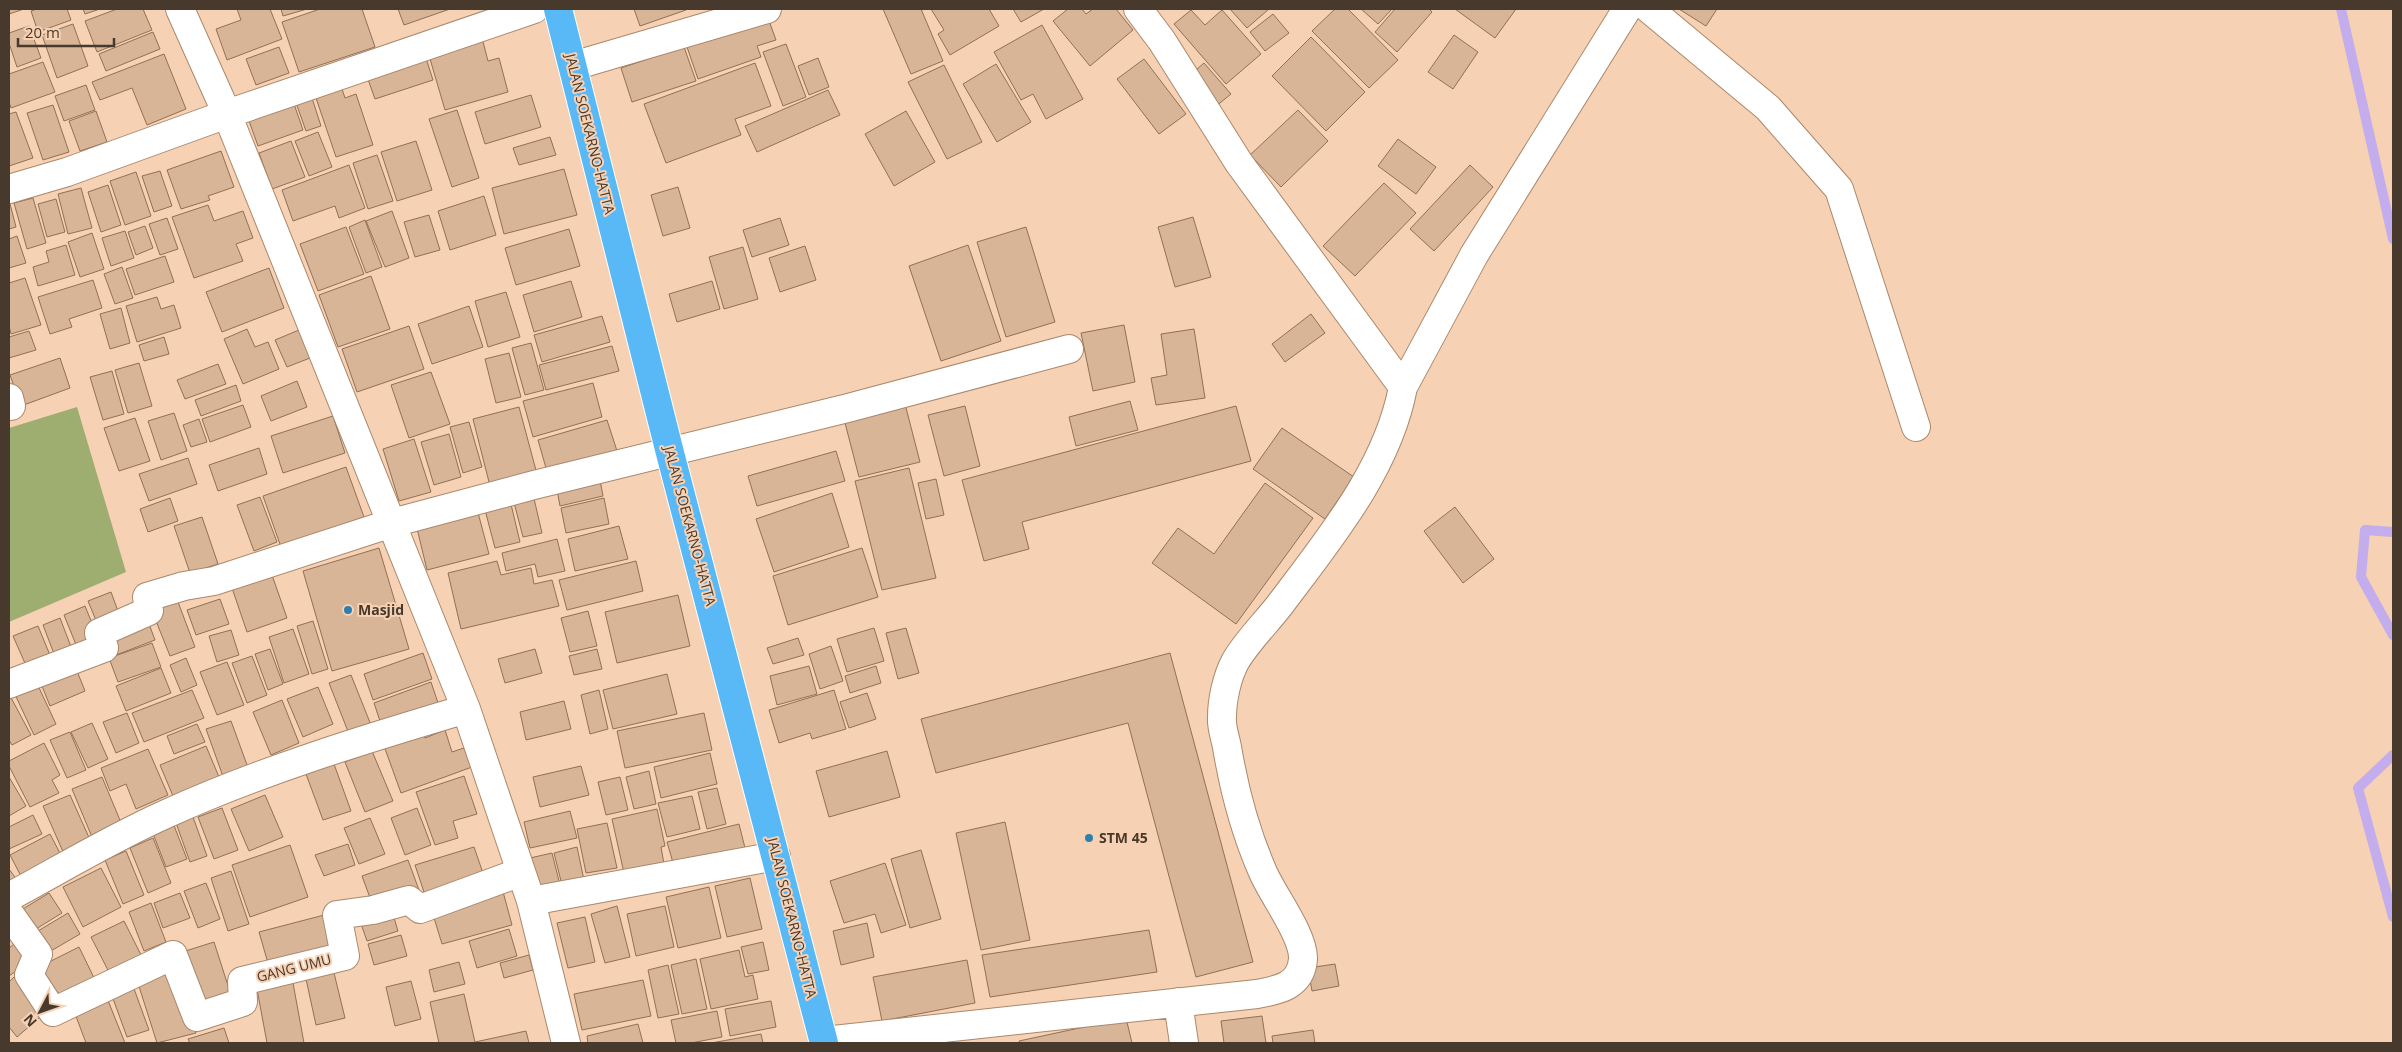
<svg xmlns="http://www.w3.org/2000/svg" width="2402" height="1052" font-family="'Open Sans',sans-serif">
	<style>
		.green { fill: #9eae71 }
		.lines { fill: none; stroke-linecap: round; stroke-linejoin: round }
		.stream { stroke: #c3aded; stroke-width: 10 }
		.building { fill: #d9b598; stroke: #917055 }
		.street-casing { stroke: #aa886c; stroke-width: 30 }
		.highway-casing { stroke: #fff; stroke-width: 30 }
		.street { stroke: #fff; stroke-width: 28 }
		.highway { stroke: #59b8f6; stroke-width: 28 }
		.poi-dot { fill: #2e7eaf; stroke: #f6d1b3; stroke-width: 2 }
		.labels { text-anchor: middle; stroke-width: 4; stroke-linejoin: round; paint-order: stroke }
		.street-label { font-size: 14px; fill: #48392d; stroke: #f6d1b3 }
		.poi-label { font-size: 14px; font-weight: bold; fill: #48392d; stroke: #f6d1b3; text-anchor: start }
	</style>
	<rect width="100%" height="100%" fill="#f6d1b3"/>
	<path class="green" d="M77 407 126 572 9 622V428Z"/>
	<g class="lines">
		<path class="stream" d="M2341 9 2393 239
			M2393 532 2365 530 2361 577 2393 635
			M2393 755 2358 788 2393 917"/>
	</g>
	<path class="building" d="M9 9H24L9 14Z
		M37 9H67L71 20 38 32 31 11Z
		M83 9H100L85 14Z
		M117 9H143L152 30 97 52 85 21Z
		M237 9H270L282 39 227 60 216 29 241 20Z
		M281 9H307L283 16Z
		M320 9H362L375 47 299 72 282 22Z
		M398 9H450L404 25Z
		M634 9H685L686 10 640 26Z
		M883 9H921L943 61 911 74Z
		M931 9H989L999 26 950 55 938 34 944 30Z
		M1013 9H1044L1021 22Z
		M1068 9H1082L1086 14 1093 9H1116L1133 30 1090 66 1053 21Z
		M1230 9H1269L1247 28Z
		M1335 9H1348L1398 60 1369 88 1312 31Z
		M1361 9H1392L1378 24Z
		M1395 9H1429L1432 12 1397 52 1375 32Z
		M1455 9H1516L1495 38Z
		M1679 9H1717L1706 26Z
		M1191 10 1205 25 1222 10 1261 54 1226 84 1174 24Z
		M1273 14 1289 33 1265 51 1250 32Z
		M768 18 776 40 757 46 761 57 698 79 687 47Z
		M73 24 88 66 57 78 42 35Z
		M1042 25 1083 99 1046 119 1033 94 1021 100 994 52Z
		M29 26 41 58 17 67 9 43V33Z
		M153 32 160 49 106 71 99 54Z
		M1454 35 1478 52 1453 89 1428 72Z
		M1311 37 1365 92 1326 131 1272 76Z
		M482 38 488 61 499 58 508 92 445 110 428 52Z
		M786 44 806 97 783 106 763 52Z
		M279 47 289 73 256 85 246 59Z
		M684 47 696 81 632 102 621 68Z
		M424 52 433 80 375 99 365 71Z
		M164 54 186 109 147 125 132 88 100 100 92 82Z
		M818 58 829 87 809 95 798 66Z
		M1144 59 1186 114 1159 134 1117 79Z
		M43 62 55 92 11 108 9 102V74Z
		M755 63 771 106 735 119 741 135 666 163 644 104Z
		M1204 63 1231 94 1215 107 1189 76Z
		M996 64 1031 122 997 142 963 84Z
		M944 65 982 142 947 159 908 82Z
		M340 83 345 98 356 94 373 145 336 157 314 92Z
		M86 85 95 110 64 121 55 96Z
		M828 90 840 115 757 152 745 126Z
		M311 95 321 126 306 131 295 100Z
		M531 95 541 127 485 144 475 112Z
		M293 101 303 130 258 146 248 118Z
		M53 105 69 152 43 160 27 113Z
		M457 110 479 178 452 187 429 119Z
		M1298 110 1328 141 1281 187 1250 155Z
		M96 111 107 142 80 151 69 121Z
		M906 111 935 162 894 186 865 134Z
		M16 112 33 158 9 166V114Z
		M318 132 332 167 309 176 295 141Z
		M550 137 556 155 519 165 513 148Z
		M1398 139 1436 167 1416 194 1378 166Z
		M291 141 305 177 272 189 259 153Z
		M416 141 432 190 397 201 381 152Z
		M221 151 234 187 208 196 210 200 181 209 167 170Z
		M377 155 393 201 368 209 353 163Z
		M349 165 365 208 339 218 335 206 293 221 282 190Z
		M1470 165 1493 187 1434 251 1410 229Z
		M564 169 577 215 504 234 492 188Z
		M160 171 172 206 154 212 142 176Z
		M136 172 151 216 125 225 110 181Z
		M1384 183 1416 213 1355 276 1323 246Z
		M108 185 121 225 101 232 88 192Z
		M678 187 690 228 663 236 651 195Z
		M81 188 92 228 68 234 58 194Z
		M484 196 496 235 450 250 438 211Z
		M33 198 46 243 27 249 14 203Z
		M56 199 65 232 47 237 38 204Z
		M9 200 16 227 9 229Z
		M208 205 214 221 243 211 253 238 236 244 243 261 194 278 172 217Z
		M392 211 409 258 385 267 366 221Z
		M429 215 440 250 415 257 404 222Z
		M1193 217 1211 277 1175 287 1158 227Z
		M167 218 178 249 160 255 149 224Z
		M780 218 789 245 752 257 743 230Z
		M365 220 382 267 366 273 349 227Z
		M145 226 153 248 136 255 128 232Z
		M346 227 364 274 318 291 300 244Z
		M1026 227 1055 322 1006 337 977 242Z
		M569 229 580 266 516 285 505 248Z
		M125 231 134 258 111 266 102 238Z
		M92 233 104 269 80 277 68 242Z
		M17 236 26 263 9 268V239Z
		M66 245 75 275 38 286 33 267 49 262 46 251Z
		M968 245 1001 341 941 361 909 266Z
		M805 246 816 280 780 292 769 258Z
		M743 247 758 299 724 309 709 257Z
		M165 256 174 282 135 295 126 269Z
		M122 267 133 298 115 304 104 274Z
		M269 268 284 308 222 332 206 292Z
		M371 276 390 329 338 347 319 295Z
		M25 278 41 325 11 334 9 326V283Z
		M93 280 102 308 69 319 72 327 50 334 38 297Z
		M571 281 582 317 534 332 523 295Z
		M712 281 720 309 677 322 669 294Z
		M506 292 520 337 488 347 475 301Z
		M157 297 161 309 174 305 181 328 137 342 126 306Z
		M469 306 483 347 432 364 418 324Z
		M121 308 130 343 110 349 100 314Z
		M1311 314 1325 333 1285 362 1272 344Z
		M602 316 610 342 542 362 534 335Z
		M1124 325 1135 382 1093 391 1081 333Z
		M409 326 424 369 357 392 342 349Z
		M247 329 255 347 268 342 279 369 243 384 224 339Z
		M1194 329 1205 398 1156 405 1151 378 1167 375 1161 334Z
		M299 330 310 358 287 367 275 340Z
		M29 331 36 350 9 358V337Z
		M164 337 169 354 144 361 139 345Z
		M531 343 544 390 525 395 512 348Z
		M612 346 619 371 546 390 539 365Z
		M509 353 521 397 496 403 485 359Z
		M60 358 70 388 21 406 10 375Z
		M139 363 152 406 128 413 115 370Z
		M218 364 226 384 185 399 177 380Z
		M112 371 124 414 103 420 90 377Z
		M431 372 450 424 409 438 391 385Z
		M297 381 307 407 271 421 261 396Z
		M593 383 602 417 533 437 523 401Z
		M236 385 241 401 201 416 195 400Z
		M1130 401 1138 430 1076 446 1069 417Z
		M905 404 920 462 859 477 844 419Z
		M243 405 251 427 210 442 202 419Z
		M965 406 980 466 944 476 928 415Z
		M1236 406 1251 461 1022 522 1029 549 984 561 962 480Z
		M519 407 537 474 490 486 473 419Z
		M174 413 187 451 161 460 148 421Z
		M333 416 345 453 283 473 271 436Z
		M135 418 150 461 119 471 104 428Z
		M199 419 207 442 191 447 183 425Z
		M607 420 618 454 548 475 538 440Z
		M469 422 482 467 463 473 450 427Z
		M1282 428 1354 477 1325 519 1253 469Z
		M449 434 461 477 434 485 421 442Z
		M414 439 431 492 399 501 383 449Z
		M259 448 267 474 218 491 209 465Z
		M836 451 845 481 757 506 748 476Z
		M188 458 197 484 149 501 139 474Z
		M346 467 364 517 281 547 263 496Z
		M909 468 936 578 882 590 855 481Z
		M936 479 944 515 926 519 918 483Z
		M600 480 603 496 560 506 557 490Z
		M1265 483 1313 518 1236 624 1152 563 1178 528 1214 554Z
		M532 490 542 533 523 537 512 495Z
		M832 493 849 547 774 572 756 519Z
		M260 497 277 542 254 551 237 505Z
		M170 498 178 521 148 532 140 509Z
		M604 498 609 524 566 533 561 508Z
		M510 500 520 542 495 548 484 506Z
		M476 505 489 554 427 570 415 520Z
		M1455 507 1494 559 1463 583 1424 531Z
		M202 517 218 564 190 573 174 526Z
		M619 526 628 559 575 571 568 539Z
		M557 539 565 571 538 577 535 564 506 571 502 553Z
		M379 548 409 649 332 671 303 571Z
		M862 548 878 597 788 625 773 576Z
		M497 561 501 575 531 568 534 584 552 580 559 606 461 629 448 573Z
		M636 561 643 591 567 610 559 580Z
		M272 575 287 618 247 632 232 588Z
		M111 592 122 622 100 630 88 601Z
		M678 595 690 646 617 663 605 612Z
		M220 599 229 624 196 635 187 610Z
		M178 602 195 647 170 656 152 611Z
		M85 606 100 643 79 652 64 615Z
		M588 611 597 646 570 652 561 618Z
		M146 616 155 640 111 657 101 633Z
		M60 618 73 652 56 659 43 625Z
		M313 621 328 669 312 674 297 626Z
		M38 626 52 660 28 670 13 636Z
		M874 628 884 661 847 672 837 639Z
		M906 628 919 673 898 679 886 633Z
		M293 629 309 674 284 683 269 637Z
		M231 630 239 655 217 662 209 636Z
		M798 638 804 655 773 664 767 648Z
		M152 643 161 667 118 682 109 658Z
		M831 646 843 681 820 689 809 654Z
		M270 649 283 684 268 690 255 654Z
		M535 649 542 673 505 683 498 659Z
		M597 649 602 669 574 675 569 656Z
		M423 653 432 679 373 700 364 674Z
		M1170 653 1253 962 1196 977 1128 723 936 773 921 719Z
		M252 656 267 695 247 703 232 663Z
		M186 658 197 685 181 692 170 665Z
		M73 661 85 691 50 706 38 676Z
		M227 662 244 705 217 715 200 672Z
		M809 666 817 694 777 705 770 676Z
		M876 666 881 683 850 693 845 676Z
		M161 668 171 693 126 711 116 686Z
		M667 674 677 714 613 729 603 690Z
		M33 675 56 724 34 735 11 686Z
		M351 675 371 725 349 734 329 683Z
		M431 682 439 706 382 727 374 703Z
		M318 687 333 724 303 737 287 699Z
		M192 690 204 718 144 742 132 713Z
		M599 690 608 729 590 734 581 695Z
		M834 690 846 729 812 739 810 733 779 743 769 710Z
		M867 693 876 719 849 728 840 702Z
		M9 694 31 735 12 745 9 740Z
		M282 700 299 743 271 755 253 712Z
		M564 701 571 729 526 740 520 712Z
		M127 713 139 743 116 753 103 722Z
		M704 713 712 750 625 768 617 731Z
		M231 721 250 773 225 782 206 729Z
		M92 723 108 759 88 768 71 732Z
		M197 724 205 742 174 754 167 736Z
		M445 730 452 752 464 748 472 767 401 793 384 746 422 732 425 738Z
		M70 732 86 770 67 778 50 740Z
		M44 743 60 775 52 780 59 793 30 807 9 766V761Z
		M206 746 219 777 173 796 160 765Z
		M148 749 168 795 136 809 126 784 110 791 101 768Z
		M372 751 393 801 365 812 345 762Z
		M887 751 900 797 829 817 816 771Z
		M710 753 717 784 661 798 654 767Z
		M334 764 351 811 323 820 306 774Z
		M581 766 589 795 540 807 533 777Z
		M649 771 656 804 634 809 626 777Z
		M464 776 477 814 453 821 458 838 435 845 416 792Z
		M9 777 26 806 9 816Z
		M102 777 122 825 92 837 72 789Z
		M620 777 628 810 606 815 598 782Z
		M717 788 726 824 707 829 698 792Z
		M70 795 91 842 64 854 43 806Z
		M265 795 283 837 249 851 231 809Z
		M692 796 700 829 667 837 658 803Z
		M222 808 238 850 214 859 198 817Z
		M417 808 431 845 405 855 391 818Z
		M657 809 665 846 661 847 664 864 624 873 612 819Z
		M570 811 577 838 530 848 524 822Z
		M33 815 42 834 9 849V827Z
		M193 817 207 856 190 862 176 823Z
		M370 818 385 854 359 864 344 828Z
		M1005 822 1030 940 981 950 956 833Z
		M173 823 187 859 166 867 152 831Z
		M607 823 617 868 586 873 577 829Z
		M739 824 745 848 674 866 667 842Z
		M50 834 62 857 22 878 10 855Z
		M153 838 171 883 148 893 130 848Z
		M348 844 355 865 324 876 315 855Z
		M290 845 308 897 250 917 232 865Z
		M474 847 485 879 426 898 415 865Z
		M577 847 584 880 562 885 554 853Z
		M921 850 941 919 910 928 891 859Z
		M126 851 144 895 123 904 105 860Z
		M552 853 560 885 538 890 530 858Z
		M408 860 419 890 373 906 362 876Z
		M885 863 906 925 881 933 875 914 844 923 830 881Z
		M101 868 121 907 83 927 63 887Z
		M9 869 17 880 9 886Z
		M231 871 249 924 228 931 211 878Z
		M750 878 762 929 727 937 715 886Z
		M206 883 220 919 198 928 184 891Z
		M709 887 721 938 678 948 666 897Z
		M502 888 512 925 442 944 431 908Z
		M49 893 62 913 31 932 18 912Z
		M180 893 190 918 163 928 154 903Z
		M151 903 166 942 144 951 129 912Z
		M617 906 630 957 605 963 591 914Z
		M665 906 674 947 636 956 627 914Z
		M391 908 398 931 367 941 359 918Z
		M68 913 80 934 44 955 33 934Z
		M328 914 339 952 270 970 259 932Z
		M585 917 595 962 568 968 557 923Z
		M124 921 145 963 113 980 91 937Z
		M867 923 874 957 841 965 833 931Z
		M509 929 517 956 477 968 469 941Z
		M1149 930 1157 972 990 997 982 955Z
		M401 935 407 956 374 965 368 944Z
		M22 938 36 957 9 976V948Z
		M214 942 231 995 196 1006 179 953Z
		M763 942 769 970 748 974 741 947Z
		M79 947 98 986 59 1006 39 967Z
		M739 950 745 977 753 975 758 999 711 1009 700 959Z
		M529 955 533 970 504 978 500 963Z
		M696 959 707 1009 682 1014 671 965Z
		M967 960 975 1003 882 1021 873 977Z
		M459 962 465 984 434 992 429 970Z
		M1335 964 1339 986 1312 991 1308 968Z
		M668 965 679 1014 658 1018 648 970Z
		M177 968 196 1033 157 1043 137 980Z
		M334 973 345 1018 316 1025 306 979Z
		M14 977 45 1013 17 1037 9 1027V982Z
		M643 980 651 1016 582 1030 574 994Z
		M411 981 421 1019 395 1026 386 987Z
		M293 983 304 1043H267L257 989Z
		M133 986 149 1030 127 1037 111 993Z
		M464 994 475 1042 526 1031 529 1043H439L430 1002Z
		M107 998 125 1043H86L74 1011Z
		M771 1001 776 1027 730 1036 725 1009Z
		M717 1011 722 1037 691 1043H676L671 1020Z
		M1262 1016 1266 1043H1224L1221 1021Z
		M1126 1018 1132 1043H1020L1019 1041Z
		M638 1024 643 1043H588L587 1036Z
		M224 1028 229 1043H190L188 1039Z
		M1313 1030 1315 1043H1273L1272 1036Z
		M761 1034 763 1043H711Z"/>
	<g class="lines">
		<defs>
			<path id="street" d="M180 9 227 114 466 709 531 901 566 1043
				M1138 9 1162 41 1239 163 1403 387
				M1649 9 1768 108 1839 189 1916 427
				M573 66 767 9
				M9 189 67 172 227 114 534 9
				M9 398 11 406
				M9 684 104 648 99 633 149 611 147 597 184 586 214 581 392 523 534 485 848 408 1069 349
				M9 897C61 869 112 838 166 814 263 770 365 739 466 709
				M531 901 776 856
				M9 913 38 954 29 975 53 1012 173 955 197 1017 243 1002 242 981 345 956 337 915 373 910 409 900 420 909 521 872
				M1178 1002 1184 1043
				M824 1041 1257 994C1279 990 1301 986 1303 959 1304 935 1271 893 1262 870 1245 831 1234 789 1227 747 1225 737 1221 726 1222 717 1222 700 1227 677 1235 662 1246 642 1268 621 1282 602 1330 538 1388 468 1403 387L1474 255 1627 9"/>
			<path id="highway" d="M558 9 670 453 824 1043"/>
		</defs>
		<use href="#street" class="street-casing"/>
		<use href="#highway" class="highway-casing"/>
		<use href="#street" class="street"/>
		<use href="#highway" class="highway"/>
	</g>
	<g class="poi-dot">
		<circle cx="348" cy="610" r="5"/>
		<circle cx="1089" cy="838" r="5"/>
	</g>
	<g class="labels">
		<g class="street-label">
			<text transform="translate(590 134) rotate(76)" y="5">JALAN SOEKARNO-HATTA</text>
			<text transform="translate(690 526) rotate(75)" y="5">JALAN SOEKARNO-HATTA</text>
			<text transform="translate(792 918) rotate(76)" y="5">JALAN SOEKARNO-HATTA</text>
			<text transform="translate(294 968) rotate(-14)" y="5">GANG UMU</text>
		</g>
		<g class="poi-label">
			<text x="358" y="615">Masjid</text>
			<text x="1099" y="843">STM 45</text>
		</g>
	</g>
	<rect width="2402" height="1052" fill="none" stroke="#48392d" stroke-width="20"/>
	<g transform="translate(40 1012) rotate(229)" stroke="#f6d1b3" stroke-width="4" paint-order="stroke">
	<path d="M0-4L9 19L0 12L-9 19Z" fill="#48392d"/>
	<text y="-8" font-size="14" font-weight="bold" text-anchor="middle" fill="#48392d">N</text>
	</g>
	<path d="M18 38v8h96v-8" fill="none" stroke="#48392d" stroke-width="2.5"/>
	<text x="25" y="38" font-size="15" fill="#48392d" stroke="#f6d1b3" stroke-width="4" paint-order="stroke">20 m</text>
</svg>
